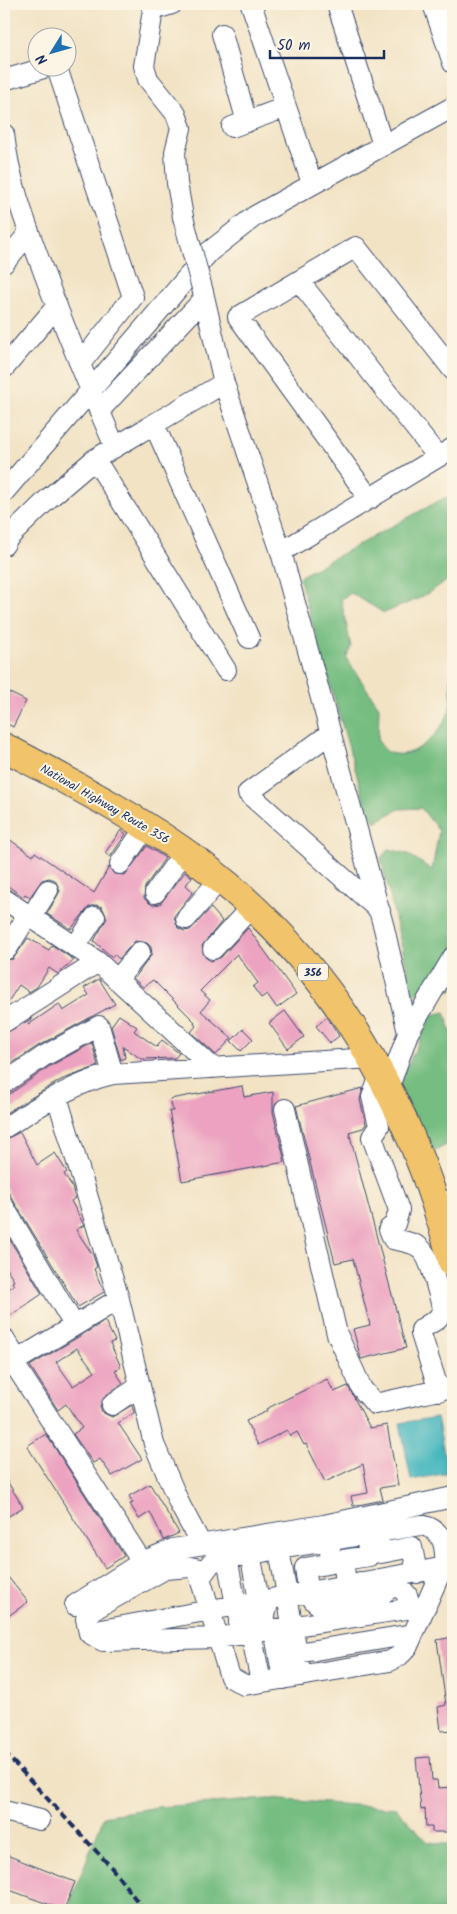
<svg xmlns="http://www.w3.org/2000/svg" width="457" height="1914" font-family="Kalam,sans-serif">
	<style>
		.forest { fill: #76bd81; stroke: #487670 }
		.water { fill: #47b7be; stroke: #31738e }
		.building { fill: #eca2c0; fill-rule: evenodd }
		.lines { fill: none; stroke-linecap: round; stroke-linejoin: round }
		.minor-casing { stroke: #3b4a6d; stroke-width: 22 }
		.highway-casing { stroke: #3b4a6d; stroke-width: 30 }
		.minor { stroke: #fff; stroke-width: 20 }
		.highway { stroke: #f1c36a; stroke-width: 28 }
		.rail { stroke: #1b2f5e; stroke-width: 4; stroke-dasharray: 8 4; stroke-linecap: butt }
		.minor-bridge-casing { stroke: #3b4a6d; stroke-width: 22; stroke-linecap: butt }
		.minor-bridge { stroke: #fff; stroke-width: 20 }
		.labels { text-anchor: middle; stroke-width: 4; stroke-linejoin: round; paint-order: stroke }
		.shield { fill: #fcf5e5; stroke: #5e6a86; stroke-width: 1 }
		.shield-label { font-size: 11px; font-weight: bold; fill: #1b2f5e }
		.street-label { font-size: 12px; fill: #1b2f5e; stroke: #fcf5e5 }
	</style>
	<rect width="100%" height="100%" fill="#fcf5e5"/>
	<filter id="ink" filterUnits="userSpaceOnUse"><feTurbulence type="fractalNoise" baseFrequency=".02" numOctaves="2"/><feDisplacementMap in="SourceGraphic" scale="10" xChannelSelector="R" yChannelSelector="G"/><feConvolveMatrix kernelMatrix="1 2 1 2 8 2 1 2 1" color-interpolation-filters="sRGB"/></filter>
	<filter id="wash" filterUnits="userSpaceOnUse"><feTurbulence type="fractalNoise" baseFrequency=".0096" numOctaves="4" result="noise"/><feDisplacementMap in="SourceGraphic" scale="20" xChannelSelector="R" yChannelSelector="G"/><feGaussianBlur stdDeviation="1.12" result="paint"/><feColorMatrix in="noise" values="0 0 0 0 0 0 0 0 0 0 0 0 0 0 0 0 0 1.4 0 .05"/><feComposite in="paint" operator="in"/></filter>
	<g filter="url(#wash)">
		<rect width="100%" height="100%" fill="#f2e3c5"/>
		<path class="forest" d="M446 497 453 500V577L420 598 384 613 351 593 341 599 351 647 346 658 379 707 378 741C381 744 384 750 388 752 412 763 443 732 449 711 454 697 448 681 453 668V990L413 994 381 858 389 849 408 854 432 870 439 831 421 808 399 809 375 822 365 803 299 577Z
			M445 1012 453 1037V1141L430 1154 398 1085 432 1015Z
			M269 1799 396 1808 428 1842 453 1845V1910H67L104 1816 157 1807Z"/>
		<path class="water" d="M437 1417 448 1473 411 1480 400 1423Z"/>
		<g id="blocks">
			<path class="building" d="M4 690 26 701 13 727 4 722Z
				M121 830 126 834 110 857 105 853Z
				M9 839 33 856 35 852 94 893 109 867 114 874 125 875 147 846 165 858 145 887 144 898 148 902 153 905 160 904 185 872 192 877 186 885 193 892 174 916 178 928 184 931 190 930 211 908 222 921 202 946 205 957 211 961 221 957 248 928 296 994 277 1008 267 994 261 998 253 987 258 983 237 954 200 991 210 1000 201 1011 232 1038 216 1055 191 1032 196 1026 194 1024 195 1022 153 980 143 987 134 979 152 954 151 947 147 943 135 941 119 959 114 954 112 957 94 941 107 918 102 907 96 905 89 907 71 929 47 914 60 891 55 880 49 878 42 880 30 897 25 894 23 897 4 883V847Z
				M28 938 49 950 52 945 74 960 58 974 49 968 37 987 29 992 19 985 4 1008V960L13 959Z
				M99 979 115 1004 38 1046 8 1066 4 1060V1034L33 1018 28 1025 59 1004 63 1011 89 995 84 988Z
				M285 1011 304 1037 288 1049 269 1023Z
				M119 1015 137 1027 134 1031 157 1047 162 1040 179 1053 175 1058 141 1059 123 1046 125 1058 121 1060 111 1026Z
				M327 1017 339 1036 330 1043 316 1026Z
				M243 1029 253 1039 241 1051 231 1041Z
				M92 1043 98 1066 61 1080 4 1114V1098L50 1066Z
				M242 1086 244 1097 273 1092V1112L285 1162 182 1181 169 1111H173L170 1099Z
				M363 1088 360 1100 366 1124 363 1128 349 1132 406 1348 361 1359 353 1329 370 1325 353 1259 335 1263 296 1106Z
				M20 1132 37 1165 55 1153 67 1172 64 1174 72 1187 75 1198 71 1201 84 1225 76 1230 93 1255 97 1267 94 1269 104 1292 78 1307 4 1185V1140Z
				M4 1230 42 1294 4 1320V1291L14 1285 12 1282 14 1281 4 1263Z
				M105 1321 115 1341 110 1343 121 1367 115 1371 123 1383 105 1396 100 1406 102 1412 112 1417 132 1405 134 1413 118 1423 142 1459 112 1476 100 1459 93 1463 73 1434 82 1428 66 1404 58 1410 30 1366ZM77 1348 95 1372 73 1386 56 1362Z
				M327 1379 334 1392 348 1386 370 1428 387 1425 398 1485 380 1488 383 1500 353 1506 351 1496 368 1493 363 1464 325 1482 306 1444 304 1445 297 1432 290 1436 287 1430 258 1445 246 1421 267 1411 266 1409Z
				M46 1434 124 1556 105 1568 27 1446Z
				M4 1476 23 1507 4 1519Z
				M150 1484 179 1533 164 1540 150 1512 139 1519 130 1504 133 1503 129 1496Z
				M4 1572 28 1602 4 1619Z
				M453 1637V1730L441 1731 438 1707 446 1705 437 1640Z
				M430 1757 432 1780H437L438 1788 453 1787V1832H432V1827H426L425 1809 421 1810 416 1758Z
				M4 1854 75 1882 64 1910 4 1888Z"/>
		</g>
	</g>
	<g filter="url(#ink)">
		<use href="#blocks" fill-opacity="0" stroke="#3b4a6d" stroke-width="1"/>
		<g class="lines">
			<defs>
				<path id="minor" d="M151 4 153 10 144 66 148 79 176 114 181 128 175 152 177 183 183 217
					M251 4 312 183
					M337 4 383 145
					M433 4 453 63
					M153 10 172 4
					M222 34 247 122
					M57 68 133 297 80 364
					M4 80 44 68
					M232 127 286 107
					M4 134C9 182 28 229 44 273 66 332 90 389 115 447
					M4 263 29 233
					M299 281 438 457
					M203 292 224 383 281 552 384 928 408 1033 389 1087
					M4 368 57 306
					M224 383 154 424 249 638
					M99 411 204 299
					M95 459 226 670
					M4 492 209 252 255 216 453 107
					M370 499 238 317 356 247 453 370
					M4 545 8 538 48 499 95 459 154 424
					M281 552 453 448
					M331 733 248 793 380 911
					M120 864 146 827
					M155 893 184 852
					M4 899 98 962 213 1068
					M31 917 48 890
					M186 919 220 879
					M75 947 95 917
					M7 949 28 915
					M213 949 252 906
					M117 980 140 952
					M4 1022 98 962
					M408 1033 453 957
					M381 1073 372 1097 379 1126 372 1137 399 1210 395 1224 389 1229 393 1239C401 1241 412 1242 419 1247 432 1257 437 1291 442 1306 442 1322 430 1321 421 1330V1334L439 1391
					M4 1083 44 1056 99 1026 113 1074
					M57 1097 119 1299 154 1444 180 1505 201 1544
					M285 1109 337 1334 362 1389 375 1404 453 1387
					M4 1128C38 1107 73 1083 113 1074L372 1058
					M4 1207 74 1325
					M439 1208 453 1199
					M4 1338 17 1360
					M13 1362 142 1562
					M4 1368 119 1299
					M112 1405 140 1386
					M421 1525C441 1529 446 1543 445 1562L407 1648 399 1656 390 1661 244 1685 230 1677 200 1578 211 1563 220 1559Z
					M376 1533 381 1553 412 1547 417 1573
					M328 1541 332 1563 305 1568C308 1585 307 1605 328 1608L346 1596 357 1607 358 1616
					M279 1549 301 1676
					M250 1554 259 1600
					M227 1558 236 1605
					M204 1570 190 1567 165 1569 93 1610 86 1619 89 1633 103 1641 217 1638 426 1606
					M360 1582 364 1594 373 1599C384 1596 387 1585 400 1587L407 1595 411 1608
					M346 1583 343 1560 369 1556 366 1535
					M75 1605 142 1562 173 1549 324 1525 453 1497
					M274 1629 283 1679
					M96 1631 451 1566
					M251 1633 261 1682
					M239 1634V1621L244 1618 258 1620 265 1615 267 1608 265 1599
					M297 1653 413 1634
					M4 1811 40 1820"/>
				<path id="highway" d="M4 747C71 783 140 818 201 864 334 963 413 1106 453 1264"/>
			</defs>
			<use href="#minor" class="minor-casing"/>
			<use href="#highway" class="highway-casing"/>
			<use href="#minor" class="minor"/>
			<use href="#highway" class="highway"/>
			<path class="rail" d="M4 1752 111 1867 144 1910"/>
			<defs>
				<path id="minor-bridge" d="M183 217 203 292"/>
			</defs>
			<use href="#minor-bridge" class="minor-bridge-casing"/>
			<use href="#minor-bridge" class="minor-bridge"/>
		</g>
	</g>
	<g class="labels">
		<rect class="shield" x="298" y="963.5" width="30" height="17" rx="4"/>
		<g class="shield-label">
			<text x="313" y="976">356</text>
		</g>
		<g class="street-label">
			<text transform="translate(105 804) rotate(30)" y="4">National Highway Route 356</text>
		</g>
	</g>
	<rect width="457" height="1914" fill="none" stroke="#fcf5e5" stroke-width="20"/>
	<g transform="translate(52 52) rotate(233)"><circle r="24" fill="#fcf5e5" stroke="#a2a6af"/>
	<path d="M0-4L9 19L0 12L-9 19Z" fill="#1f6fb2"/>
	<text y="-8" font-size="14" font-weight="bold" text-anchor="middle" fill="#1b2f5e">N</text>
	</g>
	<path d="M270 50v8h114v-8" fill="none" stroke="#1b2f5e" stroke-width="2.5"/>
	<text x="277" y="50" font-size="15" fill="#1b2f5e" stroke="#fcf5e5" stroke-width="4" paint-order="stroke">50 m</text>
</svg>
